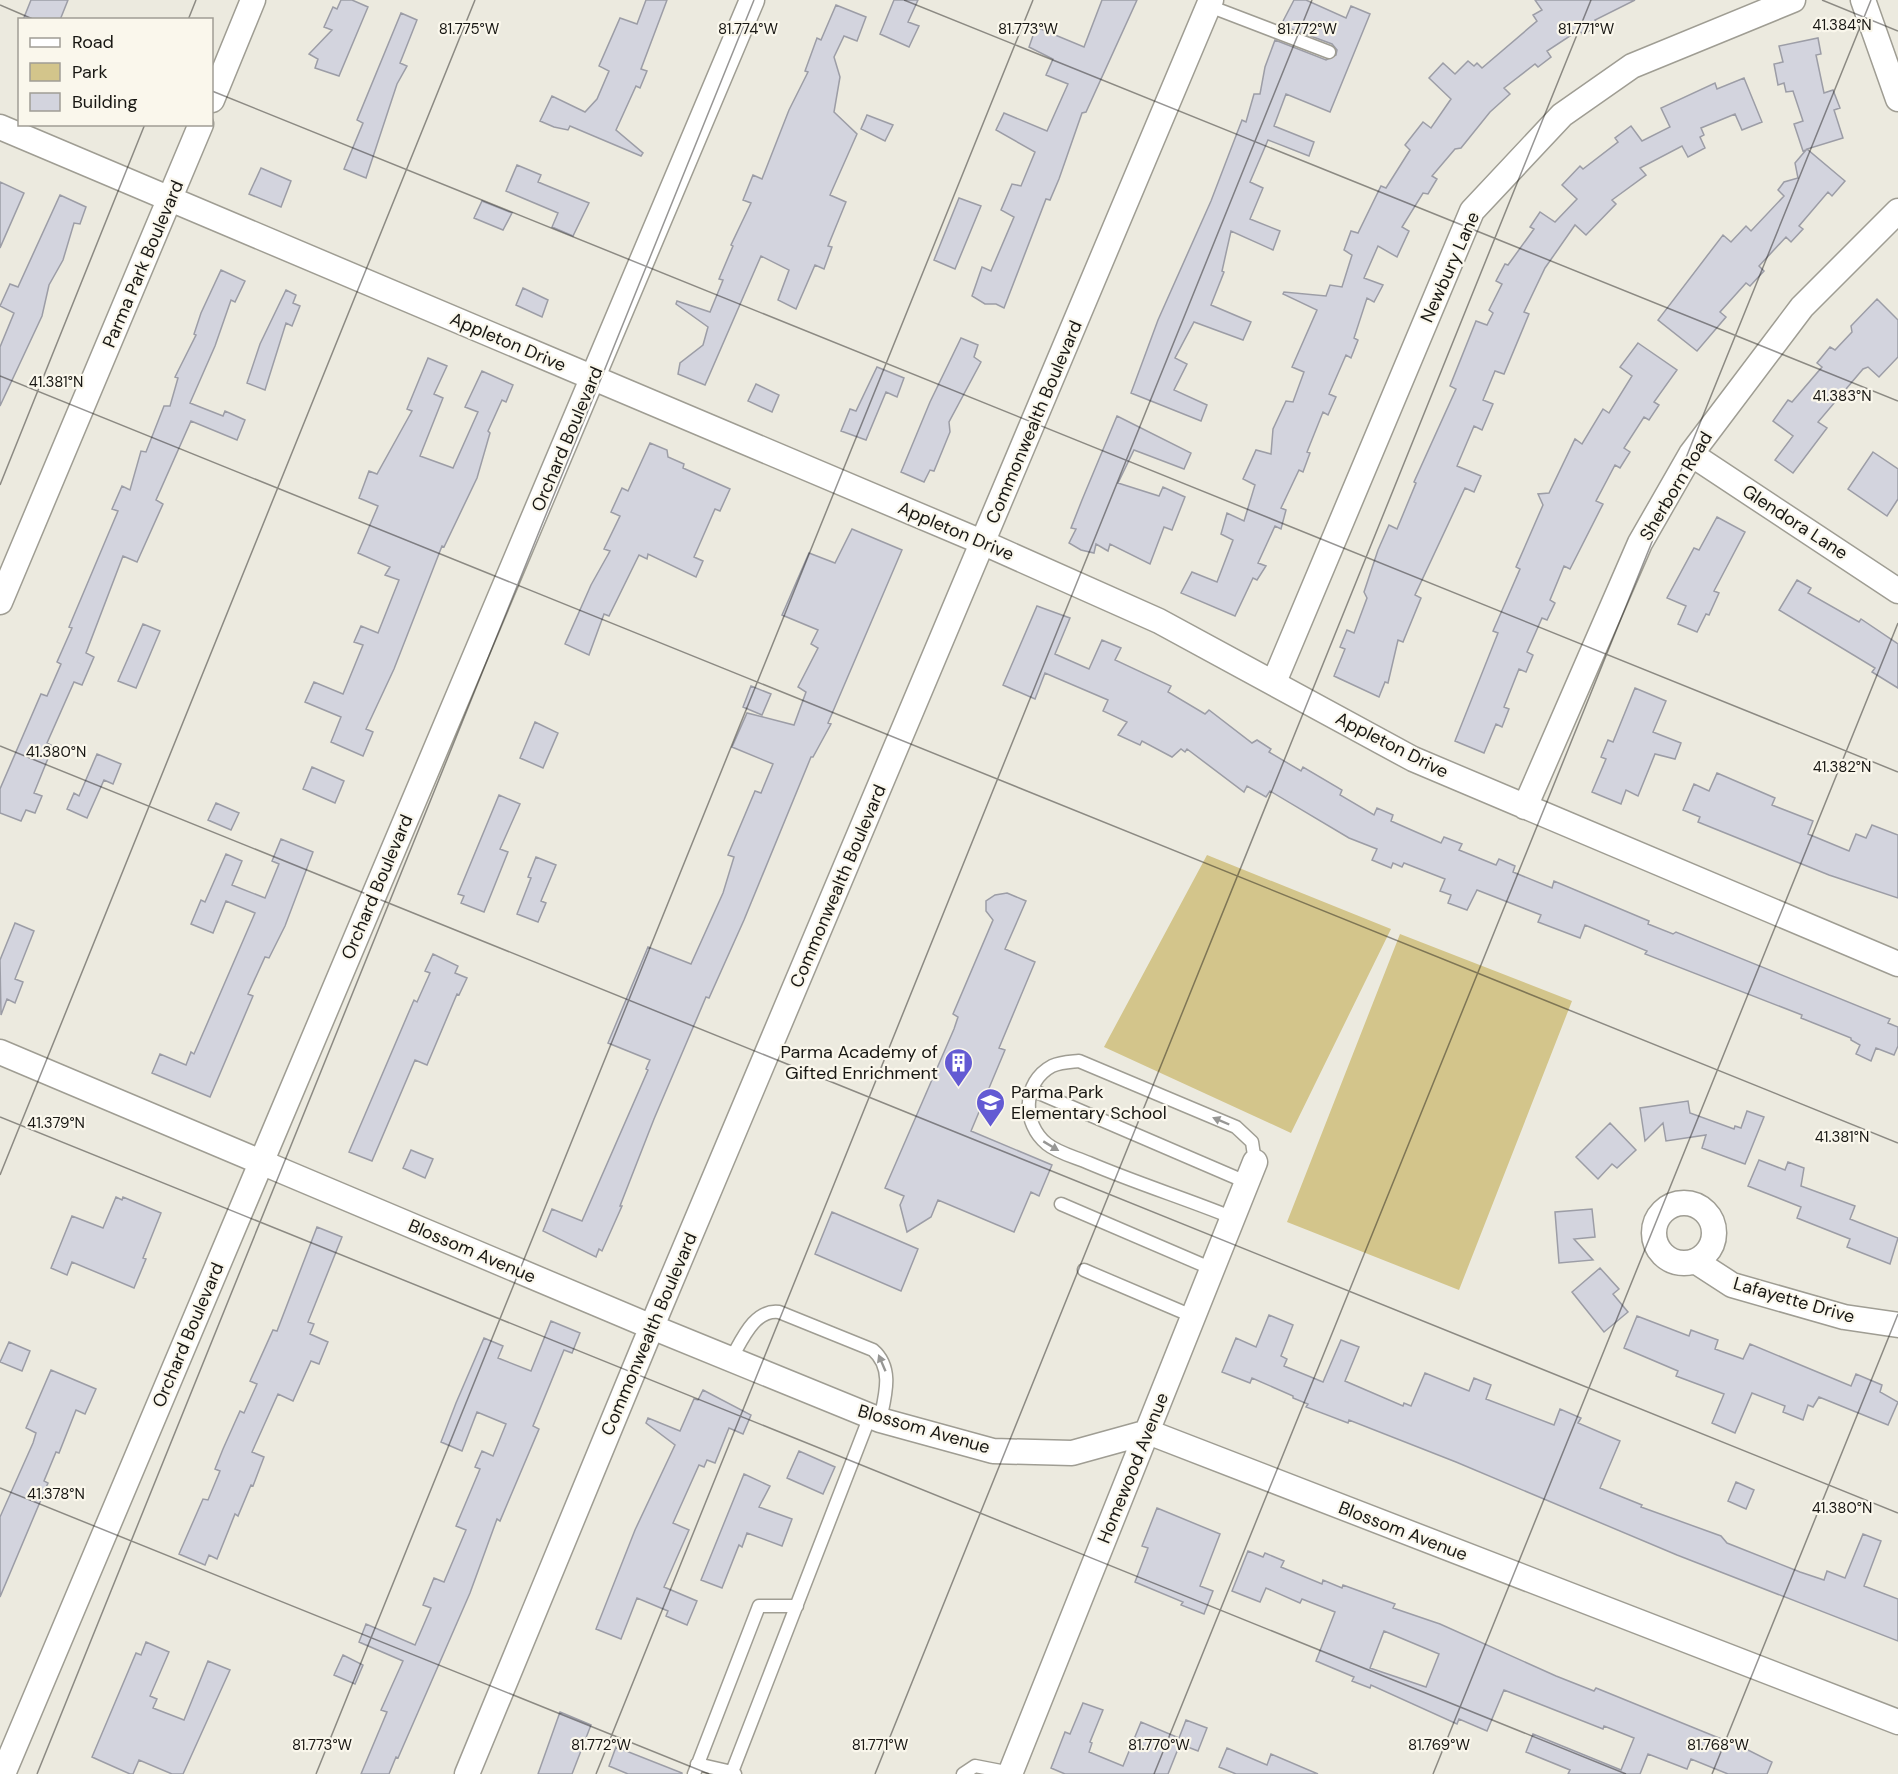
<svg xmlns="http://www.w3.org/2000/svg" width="1898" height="1774" font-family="'DM Sans',sans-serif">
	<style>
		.green { fill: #d3c58b }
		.building { fill: #d3d4de; stroke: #9c9da6; stroke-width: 1.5; fill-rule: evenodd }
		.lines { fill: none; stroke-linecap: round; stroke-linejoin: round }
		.lane-casing { stroke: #9f9d93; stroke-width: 15 }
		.street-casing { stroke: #9f9d93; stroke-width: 27 }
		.lane { stroke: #fff; stroke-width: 12 }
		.street { stroke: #fff; stroke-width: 24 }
		.oneway { fill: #979795 }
		.ticks { fill: none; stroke: #181713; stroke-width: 1.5; stroke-opacity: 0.45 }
		.labels { text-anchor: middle; stroke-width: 4.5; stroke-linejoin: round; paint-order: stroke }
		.street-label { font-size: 18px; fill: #181713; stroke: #faf7ec }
		.poi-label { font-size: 18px; fill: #181713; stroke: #faf7ec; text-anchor: end }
		.ticks-label { font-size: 15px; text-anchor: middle; fill: #181713; stroke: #faf7ec; stroke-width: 4.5; stroke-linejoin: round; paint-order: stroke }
	</style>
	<rect width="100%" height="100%" fill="#eceadf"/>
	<path class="green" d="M1207 855 1391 929 1291 1133 1104 1047Z
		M1400 934 1572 1001 1459 1290 1287 1222Z"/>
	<path class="building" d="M31 0H68L60 20H23Z
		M341 0H352L368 7 339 76 315 68 318 59 309 54 332 30 324 27 333 7 337 9Z
		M646 0H667L641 69 647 71 640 88 636 86 616 130 643 153 641 156 570 126 568 130 554 127 540 121 552 96 585 112 597 99 609 71 599 66 620 18 637 24Z
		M894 0H918L908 22 919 26 909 47 880 34Z
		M1102 0H1137L1086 112 1082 113 1059 179 1050 200 1046 199 1004 308 996 304H985L972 296 982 267 991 271 1014 217 1001 210 1012 184 1021 186 1035 152 996 130 1004 113 1047 131 1068 84 1046 75 1053 59 1029 47 1036 27 1084 47Z
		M1294 0H1306L1346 18 1351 6 1370 14 1330 112 1286 94 1274 126 1314 142 1309 156 1268 140 1250 182 1263 188 1250 219 1280 231 1273 250 1231 231 1222 271 1224 272 1211 305 1251 322 1243 340 1194 322 1175 358 1187 364 1174 390 1207 405 1201 421 1131 393 1158 320 1211 201 1242 120 1246 122 1254 94H1260L1265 67 1275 40 1326 60 1336 55 1337 50 1332 44 1281 25Z
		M1535 0H1635L1595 20 1598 25 1583 35 1579 30 1547 51 1551 57 1538 67 1535 64 1504 88 1510 94 1490 112 1461 148 1455 149 1432 176 1437 179 1428 194 1423 193 1402 227 1409 231 1397 257 1378 246 1364 278 1383 285 1374 302 1367 298 1354 338 1358 340 1351 358 1346 355 1329 394 1336 397 1328 415 1323 412 1307 452 1310 453 1303 472 1299 470 1281 508 1286 510 1281 529 1275 526 1258 563 1266 566 1257 580 1253 578 1235 616 1181 593 1192 572 1217 582 1233 540 1221 534 1227 513 1244 521 1255 485 1243 479 1256 450 1271 454 1273 429 1286 401 1293 402 1304 372 1292 367 1317 310 1283 294 1284 292 1326 296 1330 285 1342 287 1352 255 1344 250 1351 231 1358 233 1381 186 1386 188 1410 150 1405 145 1423 122 1431 128 1451 99 1429 78 1443 63 1455 74 1468 61 1474 66 1477 63 1482 68 1537 21 1533 15 1542 10Z
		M836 5 866 17 857 41 844 36 834 57 840 77 834 112 857 134 830 195 846 202 828 246 832 247 824 269 815 265 796 309 778 300 789 270 761 256 705 385 678 374 680 363 703 345 708 327 676 304 677 301 710 312 723 280 719 279 733 246 731 245 751 203 743 200 753 175 762 179 789 110 808 72 805 71 817 38 821 40Z
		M401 13 417 20 400 63 407 66 397 84 366 178 344 169 363 123 357 120Z
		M1818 38 1821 54 1816 55 1824 93 1833 90 1840 108 1834 110 1843 138 1807 149 1845 181 1832 196 1828 192 1799 226 1803 229 1791 242 1786 237 1759 266 1764 271 1750 286 1746 283 1720 312 1726 317 1697 351 1658 320 1723 235 1731 242 1746 226 1751 231 1784 196 1778 190 1784 182 1798 178 1795 163 1806 150 1803 151 1794 124 1803 121 1793 91 1786 92 1784 83 1778 85 1774 64 1783 62 1779 46Z
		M1744 78 1762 122 1742 130 1735 114 1701 128 1704 135 1700 137 1705 148 1688 157 1682 146 1640 168 1646 175 1612 200 1616 204 1586 235 1575 225 1545 268 1524 312 1529 314 1504 374 1495 371 1483 400 1493 404 1482 430 1474 426 1457 466 1481 476 1474 492 1465 488 1415 595 1421 598 1403 642 1398 640 1388 683 1385 682 1379 697 1334 676 1345 649 1340 647 1347 630 1354 633 1367 598 1364 592 1378 550 1389 525 1397 529 1416 483 1414 482 1456 389 1450 386 1476 321 1487 325 1493 313 1489 310 1502 284 1496 281 1505 264 1508 265 1534 229 1530 227 1540 212 1555 222 1577 199 1562 185 1580 166 1583 169 1618 142 1615 138 1631 126 1642 141 1670 127 1661 108 1715 83 1717 89Z
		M867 115 893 125 885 141 861 129Z
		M517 165 541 175 538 182 589 203 573 236 552 227 558 213 506 191Z
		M261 168 291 181 281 207 249 194Z
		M0 182 24 193 0 248Z
		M60 195 86 207 80 224 74 223 63 260 49 285 42 316 0 406V347L14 313 0 306 10 284 18 287Z
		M959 198 981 206 955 269 934 260Z
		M482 201 512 213 503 230 474 218Z
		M221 270 245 281 235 302 231 300 215 346 190 403 223 416 225 411 245 420 237 440 191 421 156 500 163 504 137 562 123 556 86 653 94 657 82 685 74 682 47 743 53 746 34 793 42 796 35 813 26 810 21 821 0 813V789L41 694 47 696 61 664 57 662 72 628 69 627 118 511 112 509 122 486 130 490 141 451 146 452 164 406H170L178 378 175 377 196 335 194 334 201 313Z
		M523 288 548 300 542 317 516 305Z
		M286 290 296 295 293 303 300 306 292 326 286 323 265 390 247 383 260 344Z
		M1877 299 1898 320V357L1879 377 1868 367 1863 369 1818 422 1827 428 1793 473 1775 460 1793 436 1773 421 1788 400 1792 402 1822 367 1817 363 1830 347 1835 350 1852 332 1851 326Z
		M961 338 978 345 974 357 981 362 949 422 950 432 934 471 930 470 924 482 901 472 930 402Z
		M1638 343 1677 370 1654 402 1659 405 1649 420 1644 417 1624 448 1630 452 1620 468 1615 465 1596 501 1603 504 1570 569 1564 566 1550 600 1555 603 1547 620 1542 618 1527 652 1533 655 1526 672 1519 669 1504 707 1509 709 1502 727 1496 724 1484 753 1455 741 1498 633 1493 631 1520 569 1516 567 1543 505 1538 494 1549 493 1575 439 1582 444 1603 409 1609 413 1632 376 1620 367Z
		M428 358 447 366 434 394 443 398 420 456 453 468 478 412 465 407 482 371 513 385 506 402 502 400 488 431 490 433 477 478 444 547 442 546 394 669 366 729 373 732 363 756 331 742 341 717 305 702 314 682 343 694 363 645 354 642 361 626 378 633 399 580 385 575 390 567 358 553 378 506 359 498 369 471 377 474 412 411 407 409Z
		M877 367 904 378 897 397 886 392 866 440 841 431 850 409 856 411Z
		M756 384 779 395 772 412 748 401Z
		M1117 416 1191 453 1184 469 1134 450 1118 483 1159 496 1163 487 1185 497 1172 530 1164 527 1150 564 1110 544 1108 551 1096 544 1094 553 1081 550 1069 543 1076 529 1071 528 1082 500Z
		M650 443 667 450 668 457 684 464 683 468 730 489 720 511 715 509 694 557 703 561 696 577 648 554 647 559 639 555 609 616 604 614 589 655 565 644 591 585 610 551 604 549 620 516 611 512 622 488 628 491Z
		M1873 452 1898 469V499L1887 516 1848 489Z
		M1717 517 1745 532 1714 591 1719 593 1709 615 1706 614 1697 632 1678 624 1686 606 1667 598 1694 548 1699 550Z
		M852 529 902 550 828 723 831 724 813 757H811L744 920 709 998 706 997 654 1119 620 1206H622L602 1251 599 1249 596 1257 543 1231 552 1209 582 1221 648 1070 646 1069 650 1060 608 1043 648 947 691 964 723 893 734 857 728 855 755 791 761 793 773 764 732 747 747 713 794 725 806 692 798 687 818 648 811 644 818 630 782 615 809 553 835 563Z
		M1797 580 1811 588 1808 593 1859 622 1861 619 1898 644V688L1872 672 1875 668 1779 610Z
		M1037 606 1070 618 1055 654 1089 669 1102 640 1121 648 1115 660 1171 686 1168 692 1205 714 1209 710 1252 743 1257 740 1271 749 1269 752 1301 771 1303 767 1342 790 1340 795 1374 815 1377 808 1393 815 1391 821 1441 843 1444 837 1462 844 1459 850 1496 865 1499 859 1515 866 1513 872 1552 888 1554 881 1649 921 1648 924 1673 934 1676 932 1890 1019 1888 1023 1898 1027V1046L1894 1055 1876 1048 1871 1061 1856 1054 1860 1045 1851 1040V1038L1801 1018 1802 1015 1645 954 1647 951 1585 925 1580 938 1538 922 1541 915 1477 890 1467 910 1448 903 1451 895 1440 891 1445 879 1404 863 1402 867 1393 863 1391 868 1372 860 1377 849 1349 838 1270 791 1266 797 1247 786 1244 792 1187 749 1185 752 1181 749 1172 757 1142 741 1140 745 1118 735 1127 722 1103 711 1108 700 1045 673 1035 699 1003 685Z
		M143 624 160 631 136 688 118 681Z
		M751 686 771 694 762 715 743 707Z
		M1635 688 1666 701 1653 732 1681 743 1675 759 1655 754 1638 796 1626 790 1621 804 1592 792 1606 759 1601 757 1608 740 1613 742Z
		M535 722 558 733 543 768 520 758Z
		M97 754 121 764 113 784 104 780 87 818 67 809 74 793 79 796Z
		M312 767 344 781 335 803 303 789Z
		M1717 773 1775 798 1772 805 1813 821 1808 834 1849 851 1856 834 1866 838 1872 825 1898 835V898L1829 875 1698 822 1700 817 1683 810 1694 784 1709 791Z
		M499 795 520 804 500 849 508 852 484 912 461 903 464 896 458 894Z
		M216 803 239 813 231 830 208 820Z
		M281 839 313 852 285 926 269 958 265 957 248 994 253 996 210 1097 152 1073 160 1054 186 1065 191 1052 194 1054 255 913 226 901 213 933 191 924 201 900 205 902 226 854 242 861 232 885 265 898 279 864 272 861Z
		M536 857 556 865 541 901 546 903 538 922 517 914 531 878 528 877Z
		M1007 893 1026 901 1005 949 1035 962 999 1048 1005 1050 971 1131 1052 1165 1039 1196 1031 1192 1014 1232 938 1200 931 1217 907 1232 900 1205 904 1196 885 1188 954 1029 958 1017 953 1014 993 920 986 911V901L995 895Z
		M15 923 34 931 15 979 23 982 15 1003 7 999 1 1015 0 960Z
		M433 954 458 966 455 973 467 978 459 995 457 994 427 1065 415 1060 372 1161 349 1152 414 1000 417 1002 430 973 425 971Z
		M1688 1101 1690 1113 1734 1129 1735 1126 1741 1128 1747 1111 1764 1117 1745 1164 1702 1148 1706 1135 1666 1141 1663 1123 1645 1141 1640 1108Z
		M1610 1123 1636 1150 1617 1168 1612 1164 1598 1179 1576 1157Z
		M411 1150 433 1159 425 1178 403 1168Z
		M1759 1160 1785 1170 1788 1162 1804 1168 1801 1186 1855 1206 1850 1219 1898 1238 1890 1264 1847 1247 1850 1239 1797 1218 1801 1207 1748 1186Z
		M116 1197 122 1200 123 1197 161 1213 143 1258 146 1259 134 1288 72 1262 67 1275 51 1268 72 1216 103 1228Z
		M1592 1209 1595 1237 1574 1239 1593 1260 1559 1263 1555 1212Z
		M832 1212 918 1249 901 1291 815 1254Z
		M317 1227 342 1237 308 1322 314 1324 310 1334 328 1342 319 1364 311 1361 293 1401 278 1394 252 1452 264 1457 253 1486 251 1485 238 1516 235 1514 217 1559 209 1555 205 1565 179 1554 203 1499 208 1500 220 1471 215 1469 223 1449 240 1411 244 1413 257 1384 250 1381 273 1330 277 1331Z
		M1600 1268 1619 1289 1613 1294 1628 1312 1604 1332 1572 1292Z
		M1269 1315 1293 1325 1281 1356 1287 1359 1284 1366 1323 1382 1341 1340 1359 1347 1345 1381 1403 1406 1404 1403 1411 1406 1425 1373 1469 1391 1474 1378 1491 1385 1486 1399 1554 1425 1560 1409 1581 1418 1578 1423 1620 1441 1600 1488 1642 1505 1641 1507 1721 1536 1727 1543 1800 1572 1824 1580 1827 1571 1845 1578 1863 1534 1881 1541 1864 1586 1898 1599V1641L1677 1555 1456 1462 1349 1420 1348 1423 1306 1407 1308 1404 1293 1398V1396L1252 1378 1250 1383 1222 1372 1236 1338 1256 1347Z
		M1637 1316 1689 1336 1691 1330 1718 1340 1715 1349 1743 1359 1750 1344 1851 1386 1856 1374 1882 1385 1880 1392 1898 1402 1888 1425 1819 1397 1813 1407 1808 1405 1803 1420 1783 1412 1785 1406 1752 1393 1735 1433 1712 1423 1724 1394 1676 1376 1678 1371 1624 1348Z
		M551 1321 580 1333 572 1353 564 1350 533 1426 539 1429 500 1521 497 1519 470 1593 398 1758 396 1757 389 1774H361L387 1712 381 1710 403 1661 359 1642 366 1624 415 1645 431 1608 423 1605 434 1578 444 1582 466 1530 456 1526 480 1469 475 1467 482 1451 493 1456 506 1424 477 1412 462 1451 441 1442 456 1403 484 1338 503 1346 498 1358 531 1371Z
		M9 1342 30 1351 22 1371 0 1362Z
		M51 1370 96 1389 85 1414 76 1410 59 1453 56 1452 44 1481 48 1483 0 1597V1517L33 1443 36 1433 26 1428Z
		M703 1390 751 1415 743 1434 729 1428 715 1463 707 1460 704 1467 699 1465 673 1523 689 1530 664 1587 697 1601 687 1625 666 1616 668 1611 637 1598 621 1639 596 1629 635 1530 675 1445 646 1423 648 1418 680 1431 694 1399 698 1400Z
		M799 1451 835 1467 823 1494 787 1478Z
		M744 1474 770 1486 759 1507 792 1519 782 1546 747 1533 742 1547 739 1545 722 1588 701 1580Z
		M1736 1482 1754 1490 1746 1509 1728 1501Z
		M1157 1508 1220 1534 1200 1586 1213 1591 1204 1614 1181 1605 1183 1602 1135 1582 1148 1548 1142 1546Z
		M1248 1551 1263 1557 1265 1553 1284 1561 1281 1567 1322 1584 1323 1580 1342 1588 1343 1585 1395 1604 1393 1608 1440 1624 1556 1676 1594 1691 1596 1688 1746 1749 1772 1762 1767 1774H1728L1691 1759 1687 1769 1648 1754 1640 1774H1568L1570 1770 1526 1752 1533 1734 1621 1770 1634 1738 1604 1726 1603 1729 1504 1690 1487 1731 1459 1719 1457 1724 1371 1685 1370 1688 1352 1681 1354 1677 1316 1661 1335 1612 1302 1599 1300 1603 1266 1588 1260 1602 1232 1591ZM1384 1631 1439 1654 1426 1687 1370 1668Z
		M146 1642 169 1652 150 1696 157 1699 153 1708 184 1720 208 1661 230 1670 183 1774H172L139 1760 133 1774H130L92 1757 136 1653 141 1655Z
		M343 1655 363 1665 355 1684 334 1675Z
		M1083 1703 1103 1710 1090 1742 1092 1743 1089 1752 1123 1766 1141 1722 1179 1738 1186 1720 1207 1728 1198 1751 1180 1744 1168 1774H1065L1051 1768 1065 1732 1070 1734Z
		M560 1712 591 1725 572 1774H538Z
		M616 1747 682 1773V1774H628L609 1766Z
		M1227 1748 1267 1765 1271 1754 1318 1774H1236L1219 1767Z"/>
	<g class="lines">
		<defs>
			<path id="lane" d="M1209 6 1329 52
				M1032 1090 1246 1182
				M1061 1204 1210 1268
				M1231 1217C1184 1198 1136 1183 1089 1163 1075 1157 1058 1153 1047 1144 1022 1124 1022 1082 1052 1066 1061 1062 1070 1062 1079 1061L1236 1127 1252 1142 1255 1162
				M1084 1270 1192 1316
				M731 1359C742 1340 754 1309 779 1312L873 1350C894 1368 885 1396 880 1420
				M697 1764 732 1772
				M694 1774 759 1606H797
				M735 1774 732 1772 870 1416
				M963 1774 975 1766 1011 1773"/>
			<path id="street" d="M1863 0 1898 99
				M212 100 253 0
				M0 127 984 543 1159 621 1413 759 1898 964
				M1691 454 1898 591
				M0 602 201 124
				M1274 682 1472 211 1562 115 1632 66 1793 0
				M1525 807 1640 543 1691 454 1802 307 1898 211
				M0 1052 652 1327 880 1420 993 1451 1072 1453 1148 1432 1898 1722
				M1654 1233a30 30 0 1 1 60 0a30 30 0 1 1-60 0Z
				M1695 1261 1732 1285 1844 1317 1898 1325
				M3 1774 752 0
				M467 1774 660 1307 1211 0
				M1010 1774 1255 1162"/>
		</defs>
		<use href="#lane" class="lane-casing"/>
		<use href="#street" class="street-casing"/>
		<use href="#lane" class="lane"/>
		<use href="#street" class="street"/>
	</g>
	<defs><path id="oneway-solid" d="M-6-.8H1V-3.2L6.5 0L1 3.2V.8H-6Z" transform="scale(1.5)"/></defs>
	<g class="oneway">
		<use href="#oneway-solid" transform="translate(1221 1121) rotate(-157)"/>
		<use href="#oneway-solid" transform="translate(1051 1146) rotate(31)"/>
		<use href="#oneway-solid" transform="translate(882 1363) rotate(-113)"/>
	</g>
	<path class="ticks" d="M904 0 1898 401M1822 0 1898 31M0 5 35 20M188 20 196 0M212 91 1898 772M0 376 1898 1143M0 485 145 124M0 746 1898 1513M0 1117 1626 1774M0 1175 475 0M0 1488 709 1774M37 1774 754 0M316 1774 1033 0M596 1774 1312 0M875 1774 1591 0M1154 1774 1871 0M1433 1774 1898 623M1712 1774 1898 1314"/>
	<defs>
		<symbol id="building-pin" viewBox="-11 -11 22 30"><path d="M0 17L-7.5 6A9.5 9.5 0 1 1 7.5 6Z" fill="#635ad3" stroke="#faf7ec"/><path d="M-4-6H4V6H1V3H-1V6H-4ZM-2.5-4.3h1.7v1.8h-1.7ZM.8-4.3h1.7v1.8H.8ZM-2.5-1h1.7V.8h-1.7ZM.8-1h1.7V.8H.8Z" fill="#fff"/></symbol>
		<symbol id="school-pin" viewBox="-11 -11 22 30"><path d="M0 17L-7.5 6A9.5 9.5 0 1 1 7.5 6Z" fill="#635ad3" stroke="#faf7ec"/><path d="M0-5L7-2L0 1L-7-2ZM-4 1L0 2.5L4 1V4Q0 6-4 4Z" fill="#fff"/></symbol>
	</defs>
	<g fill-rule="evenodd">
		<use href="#building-pin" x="942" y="1046" width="33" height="45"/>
		<use href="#school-pin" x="974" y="1086" width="33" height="45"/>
	</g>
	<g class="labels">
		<g class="street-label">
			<text transform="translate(143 264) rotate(-67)" y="6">Parma Park Boulevard</text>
			<text transform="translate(1450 267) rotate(-66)" y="6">Newbury Lane</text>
			<text transform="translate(508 342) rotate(23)" y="6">Appleton Drive</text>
			<text transform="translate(1034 422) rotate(-67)" y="6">Commonwealth Boulevard</text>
			<text transform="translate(567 439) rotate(-67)" y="6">Orchard Boulevard</text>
			<text transform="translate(1676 486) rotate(-59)" y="6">Sherborn Road</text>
			<text transform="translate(1795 522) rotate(33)" y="6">Glendora Lane</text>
			<text transform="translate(956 531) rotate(23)" y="6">Appleton Drive</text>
			<text transform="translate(1392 745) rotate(27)" y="6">Appleton Drive</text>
			<text transform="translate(838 886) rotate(-67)" y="6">Commonwealth Boulevard</text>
			<text transform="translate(377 887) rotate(-67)" y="6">Orchard Boulevard</text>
			<text transform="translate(472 1251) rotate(23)" y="6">Blossom Avenue</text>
			<text transform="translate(1794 1300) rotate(16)" y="6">Lafayette Drive</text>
			<text transform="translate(649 1334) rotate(-67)" y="6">Commonwealth Boulevard</text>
			<text transform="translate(188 1335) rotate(-67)" y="6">Orchard Boulevard</text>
			<text transform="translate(924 1429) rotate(16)" y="6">Blossom Avenue</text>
			<text transform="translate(1133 1468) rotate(-68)" y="6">Homewood Avenue</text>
			<text transform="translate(1403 1531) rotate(21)" y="6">Blossom Avenue</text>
		</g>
		<g class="poi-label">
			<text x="938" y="1058">Parma Academy of<tspan x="938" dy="21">Gifted Enrichment</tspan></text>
			<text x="1011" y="1098" text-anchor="start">Parma Park<tspan x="1011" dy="21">Elementary School</tspan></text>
		</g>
	</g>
	<g class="ticks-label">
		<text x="1842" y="30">41.384°N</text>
		<text x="469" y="34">81.775°W</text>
		<text x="748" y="34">81.774°W</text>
		<text x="1028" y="34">81.773°W</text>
		<text x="1307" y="34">81.772°W</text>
		<text x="1586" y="34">81.771°W</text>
		<text x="56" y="387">41.381°N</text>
		<text x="1842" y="401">41.383°N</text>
		<text x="56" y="757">41.380°N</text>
		<text x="1842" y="772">41.382°N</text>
		<text x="56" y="1128">41.379°N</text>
		<text x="1842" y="1142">41.381°N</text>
		<text x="56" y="1499">41.378°N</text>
		<text x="1842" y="1513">41.380°N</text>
		<text x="322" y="1750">81.773°W</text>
		<text x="601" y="1750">81.772°W</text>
		<text x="880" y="1750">81.771°W</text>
		<text x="1159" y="1750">81.770°W</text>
		<text x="1439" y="1750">81.769°W</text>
		<text x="1718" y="1750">81.768°W</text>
	</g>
	<rect x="18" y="18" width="195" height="108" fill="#faf7ec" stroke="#a09d95" stroke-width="1.5"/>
	<rect x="30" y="38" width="30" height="9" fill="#ffffff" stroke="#a09d95" stroke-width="1.5"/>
	<text x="72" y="48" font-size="18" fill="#181713">Road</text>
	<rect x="30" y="63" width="30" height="18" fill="#d3c58b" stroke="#a09d95" stroke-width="1.5"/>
	<text x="72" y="78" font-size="18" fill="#181713">Park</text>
	<rect x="30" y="93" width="30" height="18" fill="#d3d4de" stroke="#a09d95" stroke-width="1.5"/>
	<text x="72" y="108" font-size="18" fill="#181713">Building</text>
</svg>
